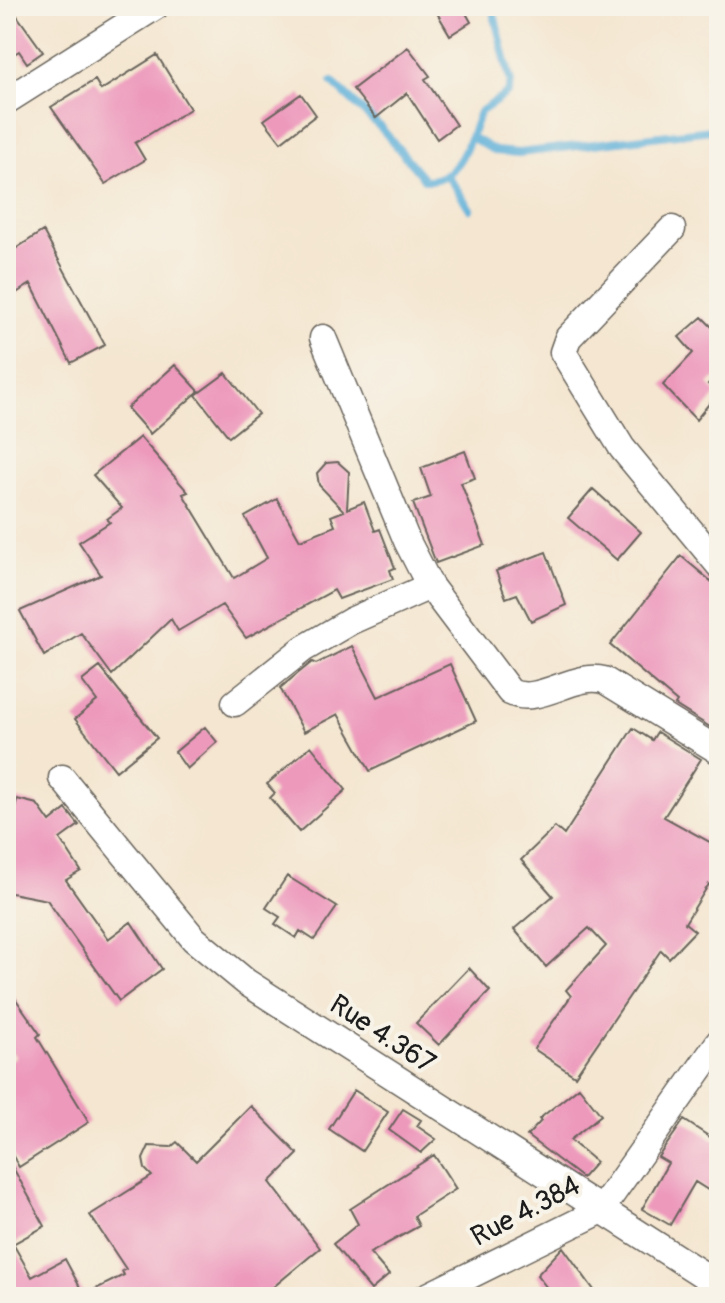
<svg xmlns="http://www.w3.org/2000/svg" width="725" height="1303" font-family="Pangolin,sans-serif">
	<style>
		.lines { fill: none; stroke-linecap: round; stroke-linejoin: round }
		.stream { stroke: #5eb0d9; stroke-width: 8 }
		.building { fill: #ed99bc }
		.street-casing { stroke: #68635b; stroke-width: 29 }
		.street { stroke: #fff; stroke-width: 26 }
		.labels { text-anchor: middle; stroke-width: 8; stroke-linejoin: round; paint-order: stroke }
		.street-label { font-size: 28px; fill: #1c1c1c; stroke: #f7f3e8 }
	</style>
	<rect width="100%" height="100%" fill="#f7f3e8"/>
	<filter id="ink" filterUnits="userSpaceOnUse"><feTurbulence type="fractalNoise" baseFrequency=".0125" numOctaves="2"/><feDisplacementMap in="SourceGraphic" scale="16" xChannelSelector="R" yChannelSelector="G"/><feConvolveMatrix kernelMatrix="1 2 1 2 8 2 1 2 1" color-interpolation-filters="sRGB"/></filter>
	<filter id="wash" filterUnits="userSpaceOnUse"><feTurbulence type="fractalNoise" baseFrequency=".006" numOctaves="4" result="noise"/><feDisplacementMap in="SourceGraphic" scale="32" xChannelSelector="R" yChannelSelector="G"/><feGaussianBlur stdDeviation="1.8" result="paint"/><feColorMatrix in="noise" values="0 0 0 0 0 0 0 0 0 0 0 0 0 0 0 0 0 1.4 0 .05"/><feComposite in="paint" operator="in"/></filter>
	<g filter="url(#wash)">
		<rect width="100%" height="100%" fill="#f4e6d0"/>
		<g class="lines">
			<path class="stream" d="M332 82 382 129 425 180C460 182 470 137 480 112L508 93 511 83 492 6
				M473 138 495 151 519 153 719 129
				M447 175 470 209
				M162 924 184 953"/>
		</g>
		<g id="blocks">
			<path class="building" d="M6 6H10L43 52 27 63 19 51 6 59Z
				M433 6H462L471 22 450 35Z
				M408 47 430 76 425 79 456 125 437 139 407 93 376 118 353 89Z
				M157 55 190 109 135 143 145 160 105 184 51 107 95 80 101 90Z
				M301 94 316 115 281 142 264 120Z
				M43 231 105 345 71 363 31 284 13 295 6 284V255Z
				M702 317 719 334V374L708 384 717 394 696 420 663 385 693 353 679 337Z
				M175 365 199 391 150 434 127 408Z
				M226 373 258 414 229 437 196 395Z
				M140 437 188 492 183 494 234 578 267 558 245 517 277 499 300 540 335 526 331 516 344 511 319 485 317 473 326 463 338 462 349 472 347 509 364 502 375 531 380 529 395 568 390 570 393 579 339 599 334 590 246 638 222 605 178 631 171 619 112 675 81 633 44 656 20 611 101 575 79 542 110 522 107 519 122 508 93 475Z
				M465 451 475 478 461 483 485 545 436 563 413 503 431 497 421 468Z
				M593 489 641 532 617 560 568 518Z
				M546 552 566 605 531 621 517 594 506 598 496 571Z
				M681 556 719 588 718 732 675 705 677 702 610 645Z
				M352 646 378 697 450 664 476 721 370 771 338 714 304 732 280 688 312 662 316 664Z
				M100 667 157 738 116 771 75 719 97 701 82 681Z
				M205 727 217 742 187 769 175 752Z
				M633 728 652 740 657 732 701 759 664 817 719 847V890L709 884 685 923 695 931 669 958 661 950 575 1076 534 1049 571 996 566 990 606 946 589 928 546 967 514 929 553 896 521 860 555 827 564 835Z
				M311 746 346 790 299 832 270 798 275 793 267 784Z
				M17 799 37 804 50 822 66 809 79 825 60 839 81 871 66 880 108 939 131 922 162 969 119 1001 47 900 6 892V807L15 809Z
				M287 876 337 907 314 940 300 931 296 938 275 924 280 917 266 908Z
				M469 968 490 991 439 1045 416 1023Z
				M6 985 40 1034 37 1037 89 1122 19 1167 6 1144V1063L16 1057 6 1045Z
				M579 1087 601 1115 570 1140 596 1162 582 1178 527 1136 541 1121 539 1119Z
				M354 1090 388 1112 362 1151 329 1129Z
				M251 1106 298 1154 270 1182 320 1248 271 1289 277 1297H6V1155L45 1226 13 1244 32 1277 65 1259 84 1295 124 1275 122 1271 126 1269 90 1215 152 1176 145 1169 143 1159 149 1146 171 1147 177 1142 196 1161Z
				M403 1109 421 1120 417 1126 436 1139 421 1153 389 1130Z
				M684 1120 719 1143V1197L695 1182 670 1225 642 1209 668 1163 658 1157Z
				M434 1155 456 1189 414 1216 419 1226 370 1253 389 1275 371 1290 333 1244 358 1224 350 1209Z
				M563 1247 599 1297H554L537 1275Z"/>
		</g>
	</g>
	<g filter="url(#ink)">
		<use href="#blocks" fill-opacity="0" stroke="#68635b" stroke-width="2"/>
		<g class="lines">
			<defs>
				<path id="street" d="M6 101 156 6
					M672 229 568 338 563 352 622 448 719 565
					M323 338 407 541 430 586 510 692C539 706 573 672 604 680L719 751
					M235 703 303 649 351 621 430 586
					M62 778 194 939 246 982 719 1285
					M426 1297 600 1211 719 1042"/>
			</defs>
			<use href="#street" class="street-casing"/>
			<use href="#street" class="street"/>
		</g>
	</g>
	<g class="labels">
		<g class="street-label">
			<text transform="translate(383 1033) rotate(33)" y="10">Rue 4.367</text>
			<text transform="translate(525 1210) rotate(-28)" y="10">Rue 4.384</text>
		</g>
	</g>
	<rect width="725" height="1303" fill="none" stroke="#f7f3e8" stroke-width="32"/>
</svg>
